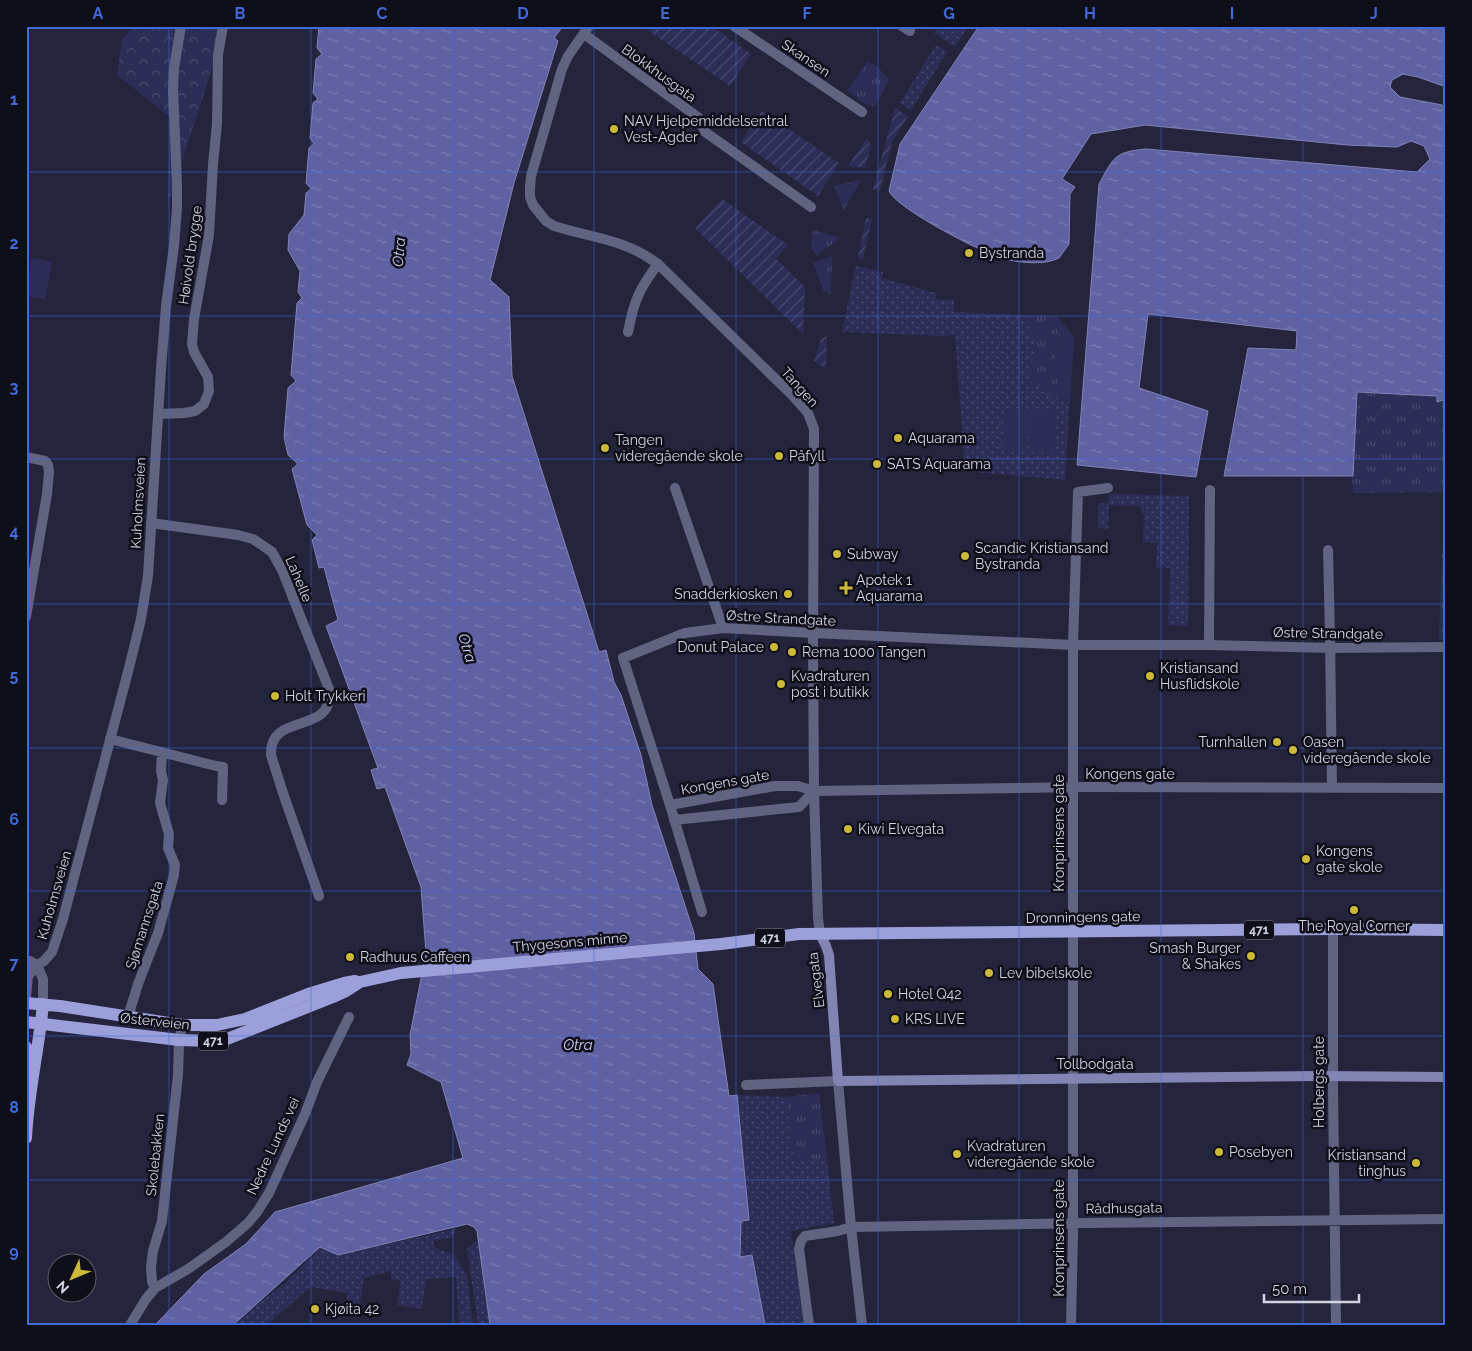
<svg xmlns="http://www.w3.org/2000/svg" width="1472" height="1351" font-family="Raleway,sans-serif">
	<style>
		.grass { fill: url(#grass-dots) }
		.forest { fill: url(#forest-crowns) }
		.park { fill: url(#park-tufts) }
		.garden { fill: url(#garden-furrows) }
		.pitch { fill: #2d2e58 }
		.water { fill: url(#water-ripples); stroke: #8183b6 }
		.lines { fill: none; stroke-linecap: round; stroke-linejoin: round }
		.minor { stroke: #616481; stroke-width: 10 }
		.tertiary { stroke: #616481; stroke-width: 10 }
		.secondary { stroke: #8285b3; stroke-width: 10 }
		.primary { stroke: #9b9fda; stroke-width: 12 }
		.grid { fill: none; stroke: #4169da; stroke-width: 1; stroke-opacity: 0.55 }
		.poi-dot { fill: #ccb939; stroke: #0f0f1a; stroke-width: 2 }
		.labels { text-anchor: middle; stroke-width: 5; stroke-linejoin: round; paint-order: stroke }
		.shield { fill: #0f0f1a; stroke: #9798a7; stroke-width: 1 }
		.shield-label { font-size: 12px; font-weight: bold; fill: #d1d3e3 }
		.street-label { font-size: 14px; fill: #d1d3e3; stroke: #0f0f1a }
		.poi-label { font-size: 14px; fill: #d1d3e3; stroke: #0f0f1a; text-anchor: start }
		.water-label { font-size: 15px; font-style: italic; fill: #cacdf3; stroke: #0f0f1a }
		.neatline { fill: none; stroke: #4169da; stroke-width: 2 }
		.grid-label { font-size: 16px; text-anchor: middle; font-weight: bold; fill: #4169da }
	</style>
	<defs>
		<pattern id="grass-dots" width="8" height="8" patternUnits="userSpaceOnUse" patternTransform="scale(1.25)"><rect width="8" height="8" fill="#2d2e58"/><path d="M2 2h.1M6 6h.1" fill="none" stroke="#4a4b70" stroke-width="1.8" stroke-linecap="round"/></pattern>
		<pattern id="forest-crowns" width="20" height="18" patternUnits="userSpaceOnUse" patternTransform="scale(1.25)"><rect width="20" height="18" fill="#2d2e58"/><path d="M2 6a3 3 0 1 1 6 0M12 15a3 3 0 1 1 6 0" fill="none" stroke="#4a4b70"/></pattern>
		<pattern id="park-tufts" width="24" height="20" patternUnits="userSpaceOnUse" patternTransform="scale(1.25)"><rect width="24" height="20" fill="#2d2e58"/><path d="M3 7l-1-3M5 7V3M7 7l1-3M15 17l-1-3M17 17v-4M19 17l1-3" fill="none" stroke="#4a4b70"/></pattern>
		<pattern id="garden-furrows" width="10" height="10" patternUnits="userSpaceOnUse" patternTransform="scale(1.25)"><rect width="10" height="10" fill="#2d2e58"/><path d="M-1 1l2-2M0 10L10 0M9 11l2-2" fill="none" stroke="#4a4b70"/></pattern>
		<pattern id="water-ripples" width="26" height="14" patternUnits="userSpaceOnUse" patternTransform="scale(1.25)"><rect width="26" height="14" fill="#5f61a3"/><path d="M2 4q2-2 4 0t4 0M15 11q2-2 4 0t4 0" fill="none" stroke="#7c7eb4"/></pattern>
	</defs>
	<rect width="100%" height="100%" fill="#24253c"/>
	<path class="grass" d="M939 26H968L955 47 934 33Z
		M936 45 947 52 911 110 900 103Z
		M856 266 883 272 882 278 936 293V299L954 300V312L1022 315 1036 340V348L1029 378 1032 383 1041 384 1069 407 1065 480 965 471 955 335 940 336 842 332Z
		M1109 494 1189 496 1188 626 1168 625 1170 568 1156 567 1157 543 1143 542 1144 514 1139 506 1109 505 1108 529 1098 528V503H1108Z
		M737 1095 786 1097 794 1162 827 1158 834 1223 791 1231 804 1325H764L751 1255 741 1256 740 1221 749 1220Z
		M456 1229 453 1237 433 1241 435 1248 455 1255 467 1276 473 1325H459L456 1277 426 1279 422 1309 397 1305 401 1281 391 1279V1271L364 1278 359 1309 346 1307 348 1293 310 1287 267 1325H231L285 1283 321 1247 338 1255Z
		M475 1241H479L490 1325H478L467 1248 470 1247Z"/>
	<path class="forest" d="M133 26H224L206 88 168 204 170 117 117 75 122 40Z"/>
	<path class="park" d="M867 62 877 66 889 80 877 103 873 106 867 105 847 91Z
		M861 180 844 210 834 186Z
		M813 230 840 238 817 255 811 248Z
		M832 256 831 294 824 292 813 263Z
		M1022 315 1046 316 1059 330 1060 336 1055 347V356L1052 367C1054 370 1057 374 1058 377 1063 389 1057 393 1070 403L1069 407 1041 384 1032 383 1029 377 1036 348V340Z
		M1357 392 1437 396 1438 402 1446 399V492L1353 493 1352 476Z
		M1442 547H1446V640L1439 639Z
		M819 1093 827 1158 794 1162 786 1097Z"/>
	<path class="garden" d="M650 26H711L751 54 730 86 647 30Z
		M895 108 908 116 892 142 880 191 873 189Z
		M762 111 839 163 818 196 741 142Z
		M867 138 871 145 865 168 848 166Z
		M722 199 788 245 776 259 805 287 803 334 695 228Z
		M866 218 872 219 863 259 858 257Z
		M827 336 826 369 814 361 821 339Z"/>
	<path class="pitch" d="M32 258 52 262 45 299 26 296V287Z
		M1046 316 1057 317 1073 335 1074 339 1070 403 1056 390 1059 379 1052 367 1055 356V347L1060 336 1059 330Z
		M1004 408 1029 410 1027 452 1002 451Z
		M1032 409 1057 410 1055 453 1030 452Z"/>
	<path class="water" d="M319 26H563L554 38 558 41 514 183 490 280 509 297 512 376 599 652 606 650 614 682 621 695 641 755 652 805 694 933 698 969 713 984 729 1096 737 1095 749 1220 741 1221 740 1257 752 1255 765 1325H490L477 1231 474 1227 467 1224 338 1255 320 1247 233 1325H155L204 1274 246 1244 275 1212 463 1158 441 1082 407 1065 411 1054 410 1035 426 953 421 887 385 787 377 789 371 770 378 768 326 626 338 620 324 567 319 568 312 540 317 535 307 525 292 469 298 464 288 455 284 437 288 388 296 381 291 375 297 303 302 298 298 292 300 271 288 250 289 234 304 215 306 193 311 189 306 183 309 148 314 144 310 138 313 103 318 99 313 93 316 59 322 54 317 48Z
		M979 26H1446V87L1418 77 1403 74 1392 80 1390 87 1400 97 1442 105 1446 108V399L1437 402V396L1357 392 1353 476H1224L1248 348 1296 350 1297 331 1148 314 1139 388 1208 411 1196 477 1077 465 1099 184C1114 157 1114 152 1146 149L1417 172 1430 159 1424 146 1411 141 1397 147 1347 145 1145 125 1091 134 1062 179 1075 187 1070 194 1069 244 1059 258C1045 265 1024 263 1009 260 987 256 897 209 889 191L900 144Z"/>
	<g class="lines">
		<path class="minor" d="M734 26 862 112
			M902 26 910 31
			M584 34 699 118 705 132 811 207
			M628 332C634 301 639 289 658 264
			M159 414 184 413 195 411 204 404 209 391 208 377 194 352 192 344 194 319 209 235 213 164 217 124 218 55 223 26
			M26 457 45 461 48 465 49 472 47 494 26 617
			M675 488 723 628
			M151 523 238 535 253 539 272 552 282 570 329 689C335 737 269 710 271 755L283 793 319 896
			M1328 550 1330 636 1332 788
			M1209 645 1210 490
			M110 739 216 766 223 767 222 800
			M670 805 775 786H798L814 791 1086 787 1446 788
			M674 820 799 807 814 791
			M702 912 670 805 623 658 685 633 723 628 813 633
			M1333 930V1088L1336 1325
			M26 961H30L37 965
			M128 1017 138 984 158 933 174 875 175 865 168 848 169 834 160 803 163 780 161 771 162 752
			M746 1085 838 1081
			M155 1288 152 1282 151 1267 153 1251 162 1221 178 1075 179 1043 182 1025
			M130 1325 146 1299 155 1288 188 1269 226 1242 248 1223 257 1212 269 1193 305 1114 317 1082 349 1017
			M809 1325 799 1249 801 1241 805 1236 838 1231 851 1227 1086 1223 1446 1219
			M1071 1325 1073 1235V645L1078 492 1108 488"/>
		<path class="tertiary" d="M589 26 568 56 562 69 531 176 530 188V197L533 205 546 221 554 226C592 238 625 239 658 264L792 395 808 413 814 429 813 648 814 791 818 918 820 934
			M813 633 1073 645H1209L1330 648 1446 647
			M37 965 43 979V1004
			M26 997 28 976 37 965 44 961 52 952 63 919 130 664 141 619 148 576 161 369 166 306 174 246 177 208V185L173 89 174 68 181 26
			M838 1081 851 1227 862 1325"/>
		<path class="secondary" d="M820 934 826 946 829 955 838 1081 1319 1076 1446 1077"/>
		<path class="primary" d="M26 1003 60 1006 182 1025H217L245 1019 308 994 344 983 355 981
			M26 1022 179 1040 212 1041 227 1039 333 997 346 991 360 982 401 973 721 944 799 934 1337 929 1446 930
			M26 1047 30 1075
			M26 1138C28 1093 39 1049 43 1004"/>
	</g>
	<path class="grid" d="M169 26V1325M311 26V1325M453 26V1325M594 26V1325M736 26V1325M878 26V1325M1019 26V1325M1161 26V1325M1303 26V1325M26 172H1446M26 316H1446M26 459H1446M26 604H1446M26 748H1446M26 891H1446M26 1036H1446M26 1180H1446"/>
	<g class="poi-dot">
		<circle cx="614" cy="129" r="5"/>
		<circle cx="969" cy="253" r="5"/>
		<circle cx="898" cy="438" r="5"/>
		<circle cx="605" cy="448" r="5"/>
		<circle cx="779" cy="456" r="5"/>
		<circle cx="877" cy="464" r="5"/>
		<circle cx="837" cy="554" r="5"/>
		<circle cx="965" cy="556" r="5"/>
		<path d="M843.5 580.5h5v5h5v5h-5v5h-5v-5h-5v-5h5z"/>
		<circle cx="788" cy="594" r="5"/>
		<circle cx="774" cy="647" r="5"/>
		<circle cx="792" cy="652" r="5"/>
		<circle cx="1150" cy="676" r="5"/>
		<circle cx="781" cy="684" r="5"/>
		<circle cx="275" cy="696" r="5"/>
		<circle cx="1277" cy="742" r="5"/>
		<circle cx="1293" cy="750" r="5"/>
		<circle cx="848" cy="829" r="5"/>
		<circle cx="1306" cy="859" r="5"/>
		<circle cx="1354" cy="910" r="5"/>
		<circle cx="1251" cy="956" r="5"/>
		<circle cx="350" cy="957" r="5"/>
		<circle cx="989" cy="973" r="5"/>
		<circle cx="888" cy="994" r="5"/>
		<circle cx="895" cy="1019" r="5"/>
		<circle cx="1219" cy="1152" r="5"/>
		<circle cx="957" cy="1154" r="5"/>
		<circle cx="1416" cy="1163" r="5"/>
		<circle cx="315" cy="1309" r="5"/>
	</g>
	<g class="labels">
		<g class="shield">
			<rect x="1244" y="920.5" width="30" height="19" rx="4"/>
			<rect x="755" y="928.5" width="30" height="19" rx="4"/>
			<rect x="198" y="1031.5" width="30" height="19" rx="4"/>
		</g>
		<g class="shield-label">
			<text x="1259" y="934">471</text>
			<text x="770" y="942">471</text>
			<text x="213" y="1045">471</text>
		</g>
		<g class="street-label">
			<text transform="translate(806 58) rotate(34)" y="5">Skansen</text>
			<text transform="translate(659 73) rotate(36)" y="5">Blokkhusgata</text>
			<text transform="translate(190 255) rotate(-82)" y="5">Høivold brygge</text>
			<text transform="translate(800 387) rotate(48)" y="5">Tangen</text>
			<text transform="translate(138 503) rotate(-87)" y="5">Kuholmsveien</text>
			<text transform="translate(299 579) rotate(67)" y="5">Lahelle</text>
			<text transform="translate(781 618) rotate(3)" y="5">Østre Strandgate</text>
			<text transform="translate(1328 633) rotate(1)" y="5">Østre Strandgate</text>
			<text x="1130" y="779">Kongens gate</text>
			<text transform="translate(725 782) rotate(-10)" y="5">Kongens gate</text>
			<text transform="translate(1059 833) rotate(-90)" y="5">Kronprinsens gate</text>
			<text transform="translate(54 895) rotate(-74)" y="5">Kuholmsveien</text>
			<text transform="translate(1083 917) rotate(-1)" y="5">Dronningens gate</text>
			<text transform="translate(144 925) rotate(-72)" y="5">Sjømannsgata</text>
			<text transform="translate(570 942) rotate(-5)" y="5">Thygesons minne</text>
			<text transform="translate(816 980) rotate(-97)" y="5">Elvegata</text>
			<text transform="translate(155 1021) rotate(6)" y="5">Østerveien</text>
			<text x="1095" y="1069">Tollbodgata</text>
			<text transform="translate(1319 1082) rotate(-90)" y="5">Holbergs gate</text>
			<text transform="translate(273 1146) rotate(-65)" y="5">Nedre Lunds vei</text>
			<text transform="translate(155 1155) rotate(-84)" y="5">Skolebakken</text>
			<text transform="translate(1124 1208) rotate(-1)" y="5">Rådhusgata</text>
			<text transform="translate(1059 1238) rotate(-90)" y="5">Kronprinsens gate</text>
		</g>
		<g class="poi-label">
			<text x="624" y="126">NAV Hjelpemiddelsentral<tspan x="624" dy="16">Vest-Agder</tspan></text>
			<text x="979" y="258">Bystranda</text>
			<text x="908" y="443">Aquarama</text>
			<text x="615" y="445">Tangen<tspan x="615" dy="16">videregående skole</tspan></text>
			<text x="789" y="461">Påfyll</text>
			<text x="887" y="469">SATS Aquarama</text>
			<text x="975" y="553">Scandic Kristiansand<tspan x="975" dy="16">Bystranda</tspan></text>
			<text x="847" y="559">Subway</text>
			<text x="856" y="585">Apotek 1<tspan x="856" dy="16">Aquarama</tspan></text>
			<text x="778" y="599" text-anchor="end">Snadderkiosken</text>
			<text x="764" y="652" text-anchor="end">Donut Palace</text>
			<text x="802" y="657">Rema 1000 Tangen</text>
			<text x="1160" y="673">Kristiansand<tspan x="1160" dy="16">Husflidskole</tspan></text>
			<text x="791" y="681">Kvadraturen<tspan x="791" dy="16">post i butikk</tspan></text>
			<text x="285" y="701">Holt Trykkeri</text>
			<text x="1267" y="747" text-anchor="end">Turnhallen</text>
			<text x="1303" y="747">Oasen<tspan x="1303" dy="16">videregående skole</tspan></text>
			<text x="858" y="834">Kiwi Elvegata</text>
			<text x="1316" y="856">Kongens<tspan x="1316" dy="16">gate skole</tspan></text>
			<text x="1354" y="931" text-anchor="middle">The Royal Corner</text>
			<text x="1241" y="953" text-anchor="end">Smash Burger<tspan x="1241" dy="16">&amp; Shakes</tspan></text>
			<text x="360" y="962">Radhuus Caffeen</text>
			<text x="999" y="978">Lev bibelskole</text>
			<text x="898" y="999">Hotel Q42</text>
			<text x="905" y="1024">KRS LIVE</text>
			<text x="967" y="1151">Kvadraturen<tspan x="967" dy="16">videregående skole</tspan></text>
			<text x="1229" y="1157">Posebyen</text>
			<text x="1406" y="1160" text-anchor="end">Kristiansand<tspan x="1406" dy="16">tinghus</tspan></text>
			<text x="325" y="1314">Kjøita 42</text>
		</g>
		<g class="water-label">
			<text transform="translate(399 252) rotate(-85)" y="5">Otra</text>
			<text transform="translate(467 648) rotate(73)" y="5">Otra</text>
			<text x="578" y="1050">Otra</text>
		</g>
	</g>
	<rect width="1472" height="1351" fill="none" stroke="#0f0f1a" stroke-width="55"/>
	<g transform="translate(72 1278) rotate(226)"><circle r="24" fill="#0f0f1a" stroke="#5d5d6a"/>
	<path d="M0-4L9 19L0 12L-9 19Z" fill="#ccb939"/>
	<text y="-8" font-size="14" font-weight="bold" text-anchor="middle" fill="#d1d3e3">N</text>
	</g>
	<path d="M1264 1294v8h95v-8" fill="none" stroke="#d1d3e3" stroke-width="2.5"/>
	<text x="1272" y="1294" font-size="15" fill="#d1d3e3" stroke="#0f0f1a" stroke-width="4" paint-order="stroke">50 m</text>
	<rect x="28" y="28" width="1416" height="1296" class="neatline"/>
	<g class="grid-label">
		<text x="98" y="19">A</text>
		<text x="240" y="19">B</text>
		<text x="382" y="19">C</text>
		<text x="523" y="19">D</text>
		<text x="665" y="19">E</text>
		<text x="807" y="19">F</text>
		<text x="949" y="19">G</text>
		<text x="1090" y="19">H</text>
		<text x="1232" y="19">I</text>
		<text x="1374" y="19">J</text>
		<text x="14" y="105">1</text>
		<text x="14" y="249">2</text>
		<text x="14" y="393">3</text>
		<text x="14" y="537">4</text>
		<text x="14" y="681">5</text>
		<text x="14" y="825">6</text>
		<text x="14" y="969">7</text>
		<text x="14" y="1113">8</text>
		<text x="14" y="1257">9</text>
	</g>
</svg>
